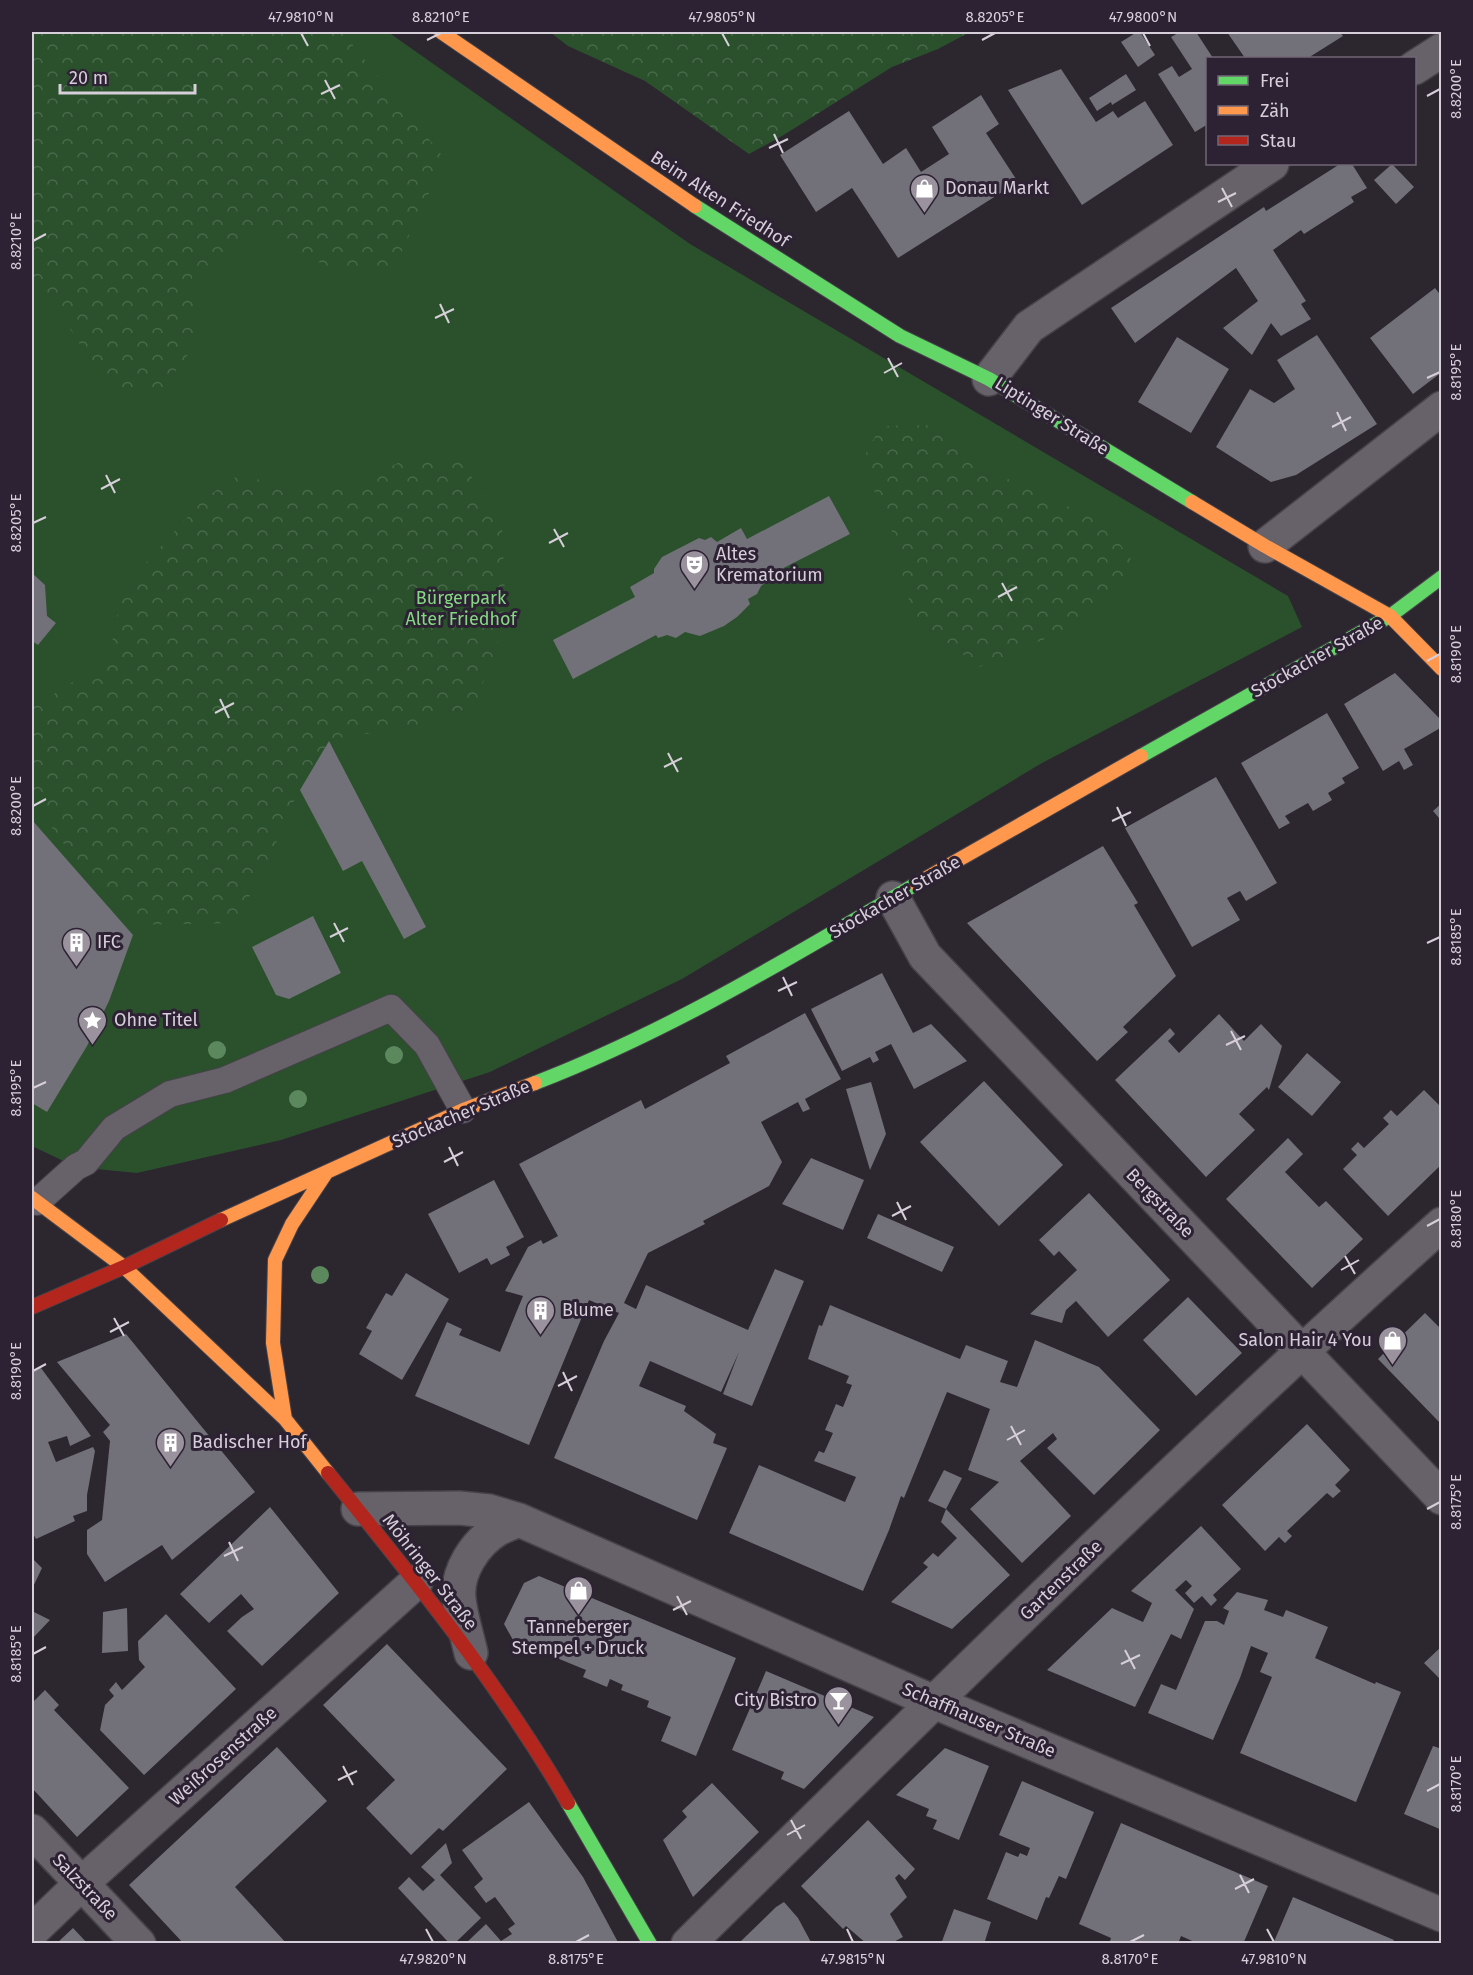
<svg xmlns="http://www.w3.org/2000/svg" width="1473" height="1975" font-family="'Fira Sans',sans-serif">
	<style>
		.green { fill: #2a512c }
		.forest { fill: url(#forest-crowns) }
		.building { fill: #727078 }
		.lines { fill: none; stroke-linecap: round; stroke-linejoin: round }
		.lane-casing { stroke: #464249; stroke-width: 28 }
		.street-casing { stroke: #464249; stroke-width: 36 }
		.fast-casing { stroke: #464249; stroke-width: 16 }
		.slow-casing { stroke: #464249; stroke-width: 16 }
		.jam-casing { stroke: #464249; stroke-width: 16 }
		.lane { stroke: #676269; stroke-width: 26 }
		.street { stroke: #676269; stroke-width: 33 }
		.fast { stroke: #63d668; stroke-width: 14 }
		.slow { stroke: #ff974d; stroke-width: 14 }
		.jam { stroke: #b3261e; stroke-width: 14 }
		.tree { fill: #5c885d }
		.ticks { fill: none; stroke: #d6ced9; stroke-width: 2 }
		.labels { text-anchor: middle; stroke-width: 6; stroke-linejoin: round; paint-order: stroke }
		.poi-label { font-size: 18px; fill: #d6ced9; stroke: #2d2233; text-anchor: start }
		.street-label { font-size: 18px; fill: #d6ced9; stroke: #2d2233 }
		.park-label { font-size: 18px; fill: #83d882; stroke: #2d2233 }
		.neatline { fill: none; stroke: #d6ced9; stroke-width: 2 }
		.ticks-label { font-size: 15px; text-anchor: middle; fill: #d6ced9 }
	</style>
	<defs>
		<pattern id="forest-crowns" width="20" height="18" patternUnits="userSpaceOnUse" patternTransform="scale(1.5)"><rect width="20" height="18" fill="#2a512c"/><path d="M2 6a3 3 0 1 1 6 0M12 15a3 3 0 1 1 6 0" fill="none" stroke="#48694a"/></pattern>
	</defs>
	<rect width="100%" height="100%" fill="#2c262f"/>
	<path class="green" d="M32 32H388L690 244 1288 596 1302 627 1042 763 682 979 490 1072 281 1140 137 1173 76 1167 32 1146Z"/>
	<path class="forest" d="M32 32 343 33 445 159 393 270 345 277 262 230 192 276 198 341 159 393 105 384 45 289 32 283Z
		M550 32H970L938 49 892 67 782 136 749 154 645 81 568 46Z
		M939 425 1002 476 1042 496 1102 520 1131 559 1122 594 1054 635 979 667 913 616 891 528 861 462 881 426Z
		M406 459 462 461 502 526 506 619 475 705 425 725 331 739 297 794 272 852 236 923 135 925 56 835 32 793V692L46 699 109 659 122 589 205 498 239 475 293 488H348Z"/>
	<path class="building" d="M1137 32H1140L1155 55 1138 67 1121 42Z
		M1180 32H1196L1213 58H1208V124L1195 132 1158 74 1172 66 1179 77 1192 69 1171 37Z
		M1227 32H1340L1343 36 1308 58H1245Z
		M1061 69 1096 122 1113 111 1118 118 1145 101 1173 145 1082 205 1008 90Z
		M1126 74 1136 90 1112 105 1111 102 1097 111 1089 98Z
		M981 95 999 124 986 133 1018 182 898 258 852 188 816 212 780 155 849 111 883 164 906 148 921 172 949 154 932 127Z
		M1340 164H1352L1367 188 1351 197 1354 202 1304 234 1301 230 1273 250 1306 301 1301 304 1311 319 1281 336 1271 323 1252 355 1223 328 1258 301 1236 268 1135 343 1111 308 1264 207 1266 211Z
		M1392 164 1414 187 1396 204 1374 180Z
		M1435 288 1442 297V372L1413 394 1370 338Z
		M1317 335 1377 424 1296 475 1271 482 1216 447 1250 389 1274 403 1295 389 1277 360Z
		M1177 337 1229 369 1191 433 1138 402Z
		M829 496 850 534 766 577 768 581 761 586 757 594 748 599 750 604 737 617 724 626 700 636 685 632 676 638 667 635 658 638 656 635 573 679 553 640 635 597 630 587 654 573V569L662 557 699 538 705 540 711 537 717 542 741 528 747 539Z
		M32 573 45 585 47 616 56 623 38 645 32 641Z
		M1395 673 1442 721V727L1404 749 1413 765 1404 770 1399 761 1383 771 1344 704Z
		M1327 713 1359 768 1342 778 1345 783 1328 793 1332 800 1313 811 1308 803 1285 816 1290 823 1279 829 1241 763Z
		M329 741 426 927 404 939 362 861 343 871 300 790Z
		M1216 777 1277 883 1246 901 1240 891 1227 898 1240 920 1192 947 1125 828Z
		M1442 803V815L1439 818 1433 811Z
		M32 820 133 935 109 1001 87 1046 47 1112 32 1103Z
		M1103 846 1138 903 1134 905 1176 976 1123 1027 1128 1032 1097 1061 967 923Z
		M313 916 341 973 289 999 276 995 252 947Z
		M882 973 913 1033 931 1024 967 1061 914 1089 891 1044 875 1052 879 1060 873 1063 870 1057 842 1071 811 1009Z
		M805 1013 841 1079 805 1099 810 1109 803 1112 798 1102 761 1122 782 1162 769 1186 703 1221 705 1224 648 1253 624 1303 636 1309 646 1285 748 1330 775 1269 804 1281 752 1406 723 1394 739 1352 721 1392 650 1361 639 1386 686 1406 684 1411 716 1434 713 1443 727 1448 697 1520 554 1458 604 1341 619 1313 589 1300 529 1445 415 1396 447 1322 462 1329 459 1335 500 1352 523 1296 505 1291 528 1247 541 1240 543 1244 558 1236 519 1164 641 1100 645 1109 730 1063 726 1056Z
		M1219 1014 1244 1041 1261 1024 1282 1046 1269 1090 1267 1087 1239 1114 1255 1130 1206 1177 1115 1080 1170 1028 1175 1034 1168 1041 1179 1053Z
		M1307 1053 1341 1082 1312 1116 1278 1087Z
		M984 1081 1063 1165 999 1226 920 1142Z
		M871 1082 886 1134 870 1170 846 1089Z
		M1424 1090 1442 1108V1164L1388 1216 1343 1169 1357 1155 1351 1149 1358 1142 1364 1148 1389 1124 1383 1118 1391 1110 1397 1116Z
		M1288 1138 1303 1154 1285 1172 1319 1207 1326 1201 1363 1239 1312 1288 1226 1199Z
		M811 1158 864 1180 843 1230 782 1204Z
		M494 1180 524 1237 506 1247 510 1255 491 1265 487 1258 459 1273 428 1214Z
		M1089 1193 1170 1280 1108 1337 1076 1301 1066 1310 1062 1323 1030 1314 1077 1270 1059 1251 1054 1256 1039 1240Z
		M878 1214 954 1247 942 1272 867 1238Z
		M406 1273 449 1299 402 1380 359 1354 372 1331 366 1328 386 1293 392 1296Z
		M1188 1297 1242 1353 1196 1396 1143 1340Z
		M830 1305 960 1359 966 1345 1008 1361 1000 1382 1017 1387 1035 1340 1099 1367 1160 1430 1094 1495 1047 1448 1057 1439 1053 1433 1020 1461 1071 1516 1022 1563 970 1509 999 1482 968 1470 990 1409 947 1392 904 1498 901 1496 889 1530 863 1591 729 1533 759 1465 845 1502 856 1477 814 1461 819 1451 824 1453 833 1433 825 1430 836 1404 843 1407 852 1385 846 1383 849 1376 808 1359 819 1325 822 1326Z
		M1425 1313 1442 1330V1425L1378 1359Z
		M126 1334 255 1492 172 1560 162 1545 105 1582 87 1554V1530L102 1520 110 1441 103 1432 110 1425 57 1362Z
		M41 1368 91 1436 70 1446 67 1436 48 1442 56 1462 93 1447 95 1451 87 1495V1511L73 1516 75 1521 36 1539 32 1532V1372Z
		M1307 1424 1350 1470 1335 1485 1341 1491 1333 1498 1327 1493 1287 1531 1292 1536 1285 1543 1279 1537 1265 1551 1222 1505Z
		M944 1470 962 1478 946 1509 928 1501Z
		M270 1507 339 1593 262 1666 227 1631 242 1617 254 1609 241 1594 209 1623 180 1594Z
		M946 1509 1010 1575 952 1629 891 1602 928 1567 923 1563 933 1553 938 1557 957 1538 941 1522Z
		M1201 1526 1241 1569 1213 1595 1217 1600 1211 1606 1202 1596 1194 1603 1185 1593 1192 1586 1186 1580 1175 1590 1194 1609 1181 1639 1171 1634 1135 1707 1047 1670 1112 1608 1143 1622 1152 1603 1131 1591Z
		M32 1558 42 1568 32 1589Z
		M539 1576 736 1658 696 1756 661 1741 671 1717 647 1707 649 1701 621 1690 623 1685 610 1679 607 1687 583 1677 586 1670 513 1640 504 1624 524 1583Z
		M1237 1592 1268 1600 1264 1610 1283 1617 1286 1610 1328 1627 1315 1658 1375 1684 1376 1682 1401 1692 1356 1802 1240 1753 1272 1677 1260 1672 1268 1653 1251 1646 1240 1678 1213 1740 1148 1713 1161 1684 1176 1690 1205 1621H1217L1224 1625 1229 1611 1223 1608Z
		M127 1608 128 1651 102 1653 103 1612Z
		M32 1611 50 1620 32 1639Z
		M166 1614 236 1689 144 1775 100 1730 105 1705 114 1696 109 1690 116 1682 122 1690 145 1667 139 1660 138 1641Z
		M387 1644 507 1769 443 1831 439 1828 411 1855 366 1808 395 1780 323 1705Z
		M1442 1646V1681L1424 1663Z
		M766 1671 874 1717 804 1789 781 1779 784 1772 732 1750Z
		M45 1690 59 1705 54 1710 129 1788 77 1837 32 1788V1703Z
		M1433 1746 1442 1749V1830L1404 1814Z
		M277 1747 327 1801 235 1887 287 1944H184L129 1885Z
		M945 1748 989 1766 959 1840 933 1829 937 1820 926 1816 929 1809 896 1795Z
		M1022 1781 1094 1812 1066 1879 1059 1876 1049 1898 1046 1897 1037 1920 987 1899 1006 1852 1018 1857 1020 1853 1027 1856 1030 1848 999 1835Z
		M712 1783 759 1832 693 1897 663 1840 687 1817 682 1811Z
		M529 1802 583 1877 619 1944H465L486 1924 501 1941 512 1934 508 1929 515 1924 495 1897 486 1903 474 1887 483 1879 462 1850Z
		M868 1820 915 1869 905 1880 899 1874 895 1878 907 1897 890 1914 903 1937 890 1944H867L846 1926 843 1929 801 1886Z
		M1121 1823 1268 1886 1243 1944H1199L1181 1936 1178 1944H1109L1111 1938 1079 1924Z
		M446 1843 452 1863 440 1875 481 1918 454 1944H450L398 1888 409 1877 423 1891 435 1880 421 1867Z
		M1293 1897 1394 1940 1392 1944H1273Z
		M784 1902 798 1918 812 1944H738L776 1907Z
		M954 1909 991 1922 984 1944H941Z
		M73 1928 88 1944H56Z"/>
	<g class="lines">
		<defs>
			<path id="lane" d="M37 1202 76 1167 86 1162 114 1128 170 1094 225 1080 391 1008 427 1045 463 1110"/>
			<path id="street" d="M1414 68 1442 50
				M989 379 1029 327 1272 164
				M1265 546 1442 408
				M893 898 925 956 1442 1498
				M358 1509 459 1508 489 1511 519 1520 934 1702 1442 1915
				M471 1653C467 1635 461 1617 459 1599 456 1572 475 1543 498 1529 504 1526 512 1523 519 1520
				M32 1831 139 1944
				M32 1931 81 1884 416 1582
				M688 1944C935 1700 1183 1456 1442 1224"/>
			<path id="fast" d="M695 206 900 336 989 379 1192 502
				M1141 756 1390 616 1442 577
				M535 1083C670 1031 791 957 916 884
				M568 1803 650 1944"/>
			<path id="slow" d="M441 32 695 206
				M1192 502 1265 546 1390 616 1442 669
				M916 884 1141 756
				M32 1198 124 1267 285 1419 328 1473
				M221 1220 463 1110 535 1083
				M285 1419 273 1343 275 1260 292 1224 326 1173"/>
			<path id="jam" d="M32 1307 124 1267 221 1220
				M328 1473C414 1579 500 1685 568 1803"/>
		</defs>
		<use href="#lane" class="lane-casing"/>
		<use href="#street" class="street-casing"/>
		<use href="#fast" class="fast-casing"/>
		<use href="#slow" class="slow-casing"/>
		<use href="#jam" class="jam-casing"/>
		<use href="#lane" class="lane"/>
		<use href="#street" class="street"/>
		<use href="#fast" class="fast"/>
		<use href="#slow" class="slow"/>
		<use href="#jam" class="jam"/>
	</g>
	<g class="tree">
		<circle cx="217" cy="1050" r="9"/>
		<circle cx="394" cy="1055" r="9"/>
		<circle cx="298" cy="1099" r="9"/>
		<circle cx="320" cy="1275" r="9"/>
	</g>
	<path class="ticks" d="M301 33 308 46M722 33 729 46M1143 33 1150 46M427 40 441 33M982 40 995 33M325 80 335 99M321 94 340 85M1427 96 1440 89M774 134 783 153M769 148 788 139M1222 188 1232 207M1218 202 1236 193M33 241 46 234M440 304 449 323M435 318 454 309M888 358 898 377M884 373 902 363M1427 378 1440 372M1337 412 1346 431M1332 427 1351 417M106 475 115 493M101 489 120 479M33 523 46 517M554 529 564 547M549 543 568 533M1002 583 1012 601M998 597 1017 587M1427 661 1440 654M220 699 229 718M215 713 234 703M668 753 678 772M664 767 682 758M33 806 46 799M1117 807 1126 826M1112 821 1131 812M334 923 344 942M330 937 348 928M1427 943 1440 937M783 977 792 996M778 991 797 982M1231 1031 1241 1050M1226 1045 1245 1036M33 1088 46 1082M449 1147 458 1166M444 1162 463 1152M897 1202 906 1220M892 1216 911 1206M1427 1226 1440 1219M1345 1256 1355 1274M1341 1270 1359 1260M114 1318 124 1336M110 1332 129 1322M33 1371 46 1364M563 1372 572 1391M558 1386 577 1376M1011 1426 1021 1445M1007 1440 1025 1430M1427 1509 1440 1502M229 1542 238 1561M224 1556 243 1547M677 1596 687 1615M673 1610 691 1601M1125 1650 1135 1669M33 1654 46 1647M1121 1664 1140 1655M343 1766 353 1785M338 1780 357 1771M1427 1791 1440 1784M791 1820 801 1839M787 1835 805 1825M1240 1875 1249 1893M1235 1889 1254 1879M426 1929 433 1942M847 1929 853 1942M1267 1929 1274 1942M576 1942 589 1935M1130 1942 1144 1935"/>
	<defs>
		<symbol id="shop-pin" viewBox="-11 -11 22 30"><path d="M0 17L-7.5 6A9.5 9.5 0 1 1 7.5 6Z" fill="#9a939e" stroke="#2d2233"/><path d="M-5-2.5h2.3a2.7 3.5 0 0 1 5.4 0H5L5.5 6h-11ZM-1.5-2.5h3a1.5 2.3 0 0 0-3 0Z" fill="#fff"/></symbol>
		<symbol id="theatre-pin" viewBox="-11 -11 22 30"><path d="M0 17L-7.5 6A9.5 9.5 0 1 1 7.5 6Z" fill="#9a939e" stroke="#2d2233"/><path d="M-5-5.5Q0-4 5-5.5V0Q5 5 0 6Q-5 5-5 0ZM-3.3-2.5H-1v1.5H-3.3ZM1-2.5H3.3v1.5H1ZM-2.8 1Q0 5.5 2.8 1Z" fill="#fff"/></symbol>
		<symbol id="building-pin" viewBox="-11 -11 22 30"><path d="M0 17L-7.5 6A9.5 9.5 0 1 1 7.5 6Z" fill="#9a939e" stroke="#2d2233"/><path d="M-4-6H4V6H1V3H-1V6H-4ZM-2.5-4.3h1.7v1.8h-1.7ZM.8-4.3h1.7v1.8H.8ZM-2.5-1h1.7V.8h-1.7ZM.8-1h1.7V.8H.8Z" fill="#fff"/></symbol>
		<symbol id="sight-pin" viewBox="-11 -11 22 30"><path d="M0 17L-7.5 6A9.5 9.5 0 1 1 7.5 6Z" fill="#9a939e" stroke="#2d2233"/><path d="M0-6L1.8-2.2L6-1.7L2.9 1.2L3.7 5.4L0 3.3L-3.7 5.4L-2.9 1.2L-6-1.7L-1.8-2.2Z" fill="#fff"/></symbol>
		<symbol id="bar-pin" viewBox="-11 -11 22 30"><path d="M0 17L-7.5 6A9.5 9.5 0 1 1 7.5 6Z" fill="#9a939e" stroke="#2d2233"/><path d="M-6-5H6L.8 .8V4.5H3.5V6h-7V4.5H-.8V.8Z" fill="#fff"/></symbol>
	</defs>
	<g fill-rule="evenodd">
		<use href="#shop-pin" x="908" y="172" width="33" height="45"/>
		<use href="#theatre-pin" x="678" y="548" width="33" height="45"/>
		<use href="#building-pin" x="60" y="926" width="33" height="45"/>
		<use href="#sight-pin" x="76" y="1004" width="33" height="45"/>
		<use href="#building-pin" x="524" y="1294" width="33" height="45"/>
		<use href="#shop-pin" x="1376" y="1324" width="33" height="45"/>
		<use href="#building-pin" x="154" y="1426" width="33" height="45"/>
		<use href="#shop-pin" x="562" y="1574" width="33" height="45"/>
		<use href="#bar-pin" x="822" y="1684" width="33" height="45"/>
	</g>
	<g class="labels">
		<g class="poi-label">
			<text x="945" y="194">Donau Markt</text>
			<text x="716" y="560">Altes<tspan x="716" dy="21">Krematorium</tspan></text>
			<text x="97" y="948">IFC</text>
			<text x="114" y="1026">Ohne Titel</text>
			<text x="562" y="1316">Blume</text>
			<text x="1372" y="1346" text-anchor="end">Salon Hair 4 You</text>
			<text x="192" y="1448">Badischer Hof</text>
			<text x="578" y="1633" text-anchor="middle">Tanneberger<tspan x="578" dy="21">Stempel + Druck</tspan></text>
			<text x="817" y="1706" text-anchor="end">City Bistro</text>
		</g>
		<g class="street-label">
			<text transform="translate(720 199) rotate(33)" y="6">Beim Alten Friedhof</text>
			<text transform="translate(1052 416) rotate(32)" y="6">Liptinger Straße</text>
			<text transform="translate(1317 657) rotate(-29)" y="6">Stockacher Straße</text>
			<text transform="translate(895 897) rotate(-30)" y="6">Stockacher Straße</text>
			<text transform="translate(461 1114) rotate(-23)" y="6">Stockacher Straße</text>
			<text transform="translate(1160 1203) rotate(46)" y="6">Bergstraße</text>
			<text transform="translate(430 1572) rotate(52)" y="6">Möhringer Straße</text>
			<text transform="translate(1061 1580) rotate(-44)" y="6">Gartenstraße</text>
			<text transform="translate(979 1720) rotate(23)" y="6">Schaffhauser Straße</text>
			<text transform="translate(223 1756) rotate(-42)" y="6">Weißrosenstraße</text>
			<text transform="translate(85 1887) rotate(46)" y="6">Salzstraße</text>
		</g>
		<g class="park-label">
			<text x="461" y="604">Bürgerpark<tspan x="461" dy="21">Alter Friedhof</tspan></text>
		</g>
	</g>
	<rect width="1473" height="1975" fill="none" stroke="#2d2233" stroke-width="66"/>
	<rect x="1206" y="57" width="210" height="108" fill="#2d2233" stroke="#716775" stroke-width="1.5"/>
	<rect x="1218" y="76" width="30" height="9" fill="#63d668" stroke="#716775" stroke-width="1.5"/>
	<text x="1260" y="87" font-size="18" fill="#d6ced9">Frei</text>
	<rect x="1218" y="106" width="30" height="9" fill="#ff974d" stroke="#716775" stroke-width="1.5"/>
	<text x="1260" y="117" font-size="18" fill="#d6ced9">Zäh</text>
	<rect x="1218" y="136" width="30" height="9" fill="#b3261e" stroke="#716775" stroke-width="1.5"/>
	<text x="1260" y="147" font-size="18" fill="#d6ced9">Stau</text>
	<path d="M60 84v9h135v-9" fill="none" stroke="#d6ced9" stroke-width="3"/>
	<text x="69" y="84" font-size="18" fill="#d6ced9" stroke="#2d2233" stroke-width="4.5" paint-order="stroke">20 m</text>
	<rect x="33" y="33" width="1407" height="1909" class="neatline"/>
	<g class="ticks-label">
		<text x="301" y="22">47.9810°N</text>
		<text x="441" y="22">8.8210°E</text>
		<text x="722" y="22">47.9805°N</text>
		<text x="995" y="22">8.8205°E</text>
		<text x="1143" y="22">47.9800°N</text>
		<text transform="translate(1456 89) rotate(-90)" y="5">8.8200°E</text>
		<text transform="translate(16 241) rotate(-90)" y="5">8.8210°E</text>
		<text transform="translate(1456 372) rotate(-90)" y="5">8.8195°E</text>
		<text transform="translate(16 523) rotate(-90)" y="5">8.8205°E</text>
		<text transform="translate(1456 654) rotate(-90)" y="5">8.8190°E</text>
		<text transform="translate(16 806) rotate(-90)" y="5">8.8200°E</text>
		<text transform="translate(1456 937) rotate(-90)" y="5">8.8185°E</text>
		<text transform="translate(16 1088) rotate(-90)" y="5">8.8195°E</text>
		<text transform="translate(1456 1219) rotate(-90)" y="5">8.8180°E</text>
		<text transform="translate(16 1371) rotate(-90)" y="5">8.8190°E</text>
		<text transform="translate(1456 1502) rotate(-90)" y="5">8.8175°E</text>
		<text transform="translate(16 1654) rotate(-90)" y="5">8.8185°E</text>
		<text transform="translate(1456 1784) rotate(-90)" y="5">8.8170°E</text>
		<text x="433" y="1964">47.9820°N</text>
		<text x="576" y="1964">8.8175°E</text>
		<text x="853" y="1964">47.9815°N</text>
		<text x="1130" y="1964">8.8170°E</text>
		<text x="1274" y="1964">47.9810°N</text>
	</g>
</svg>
